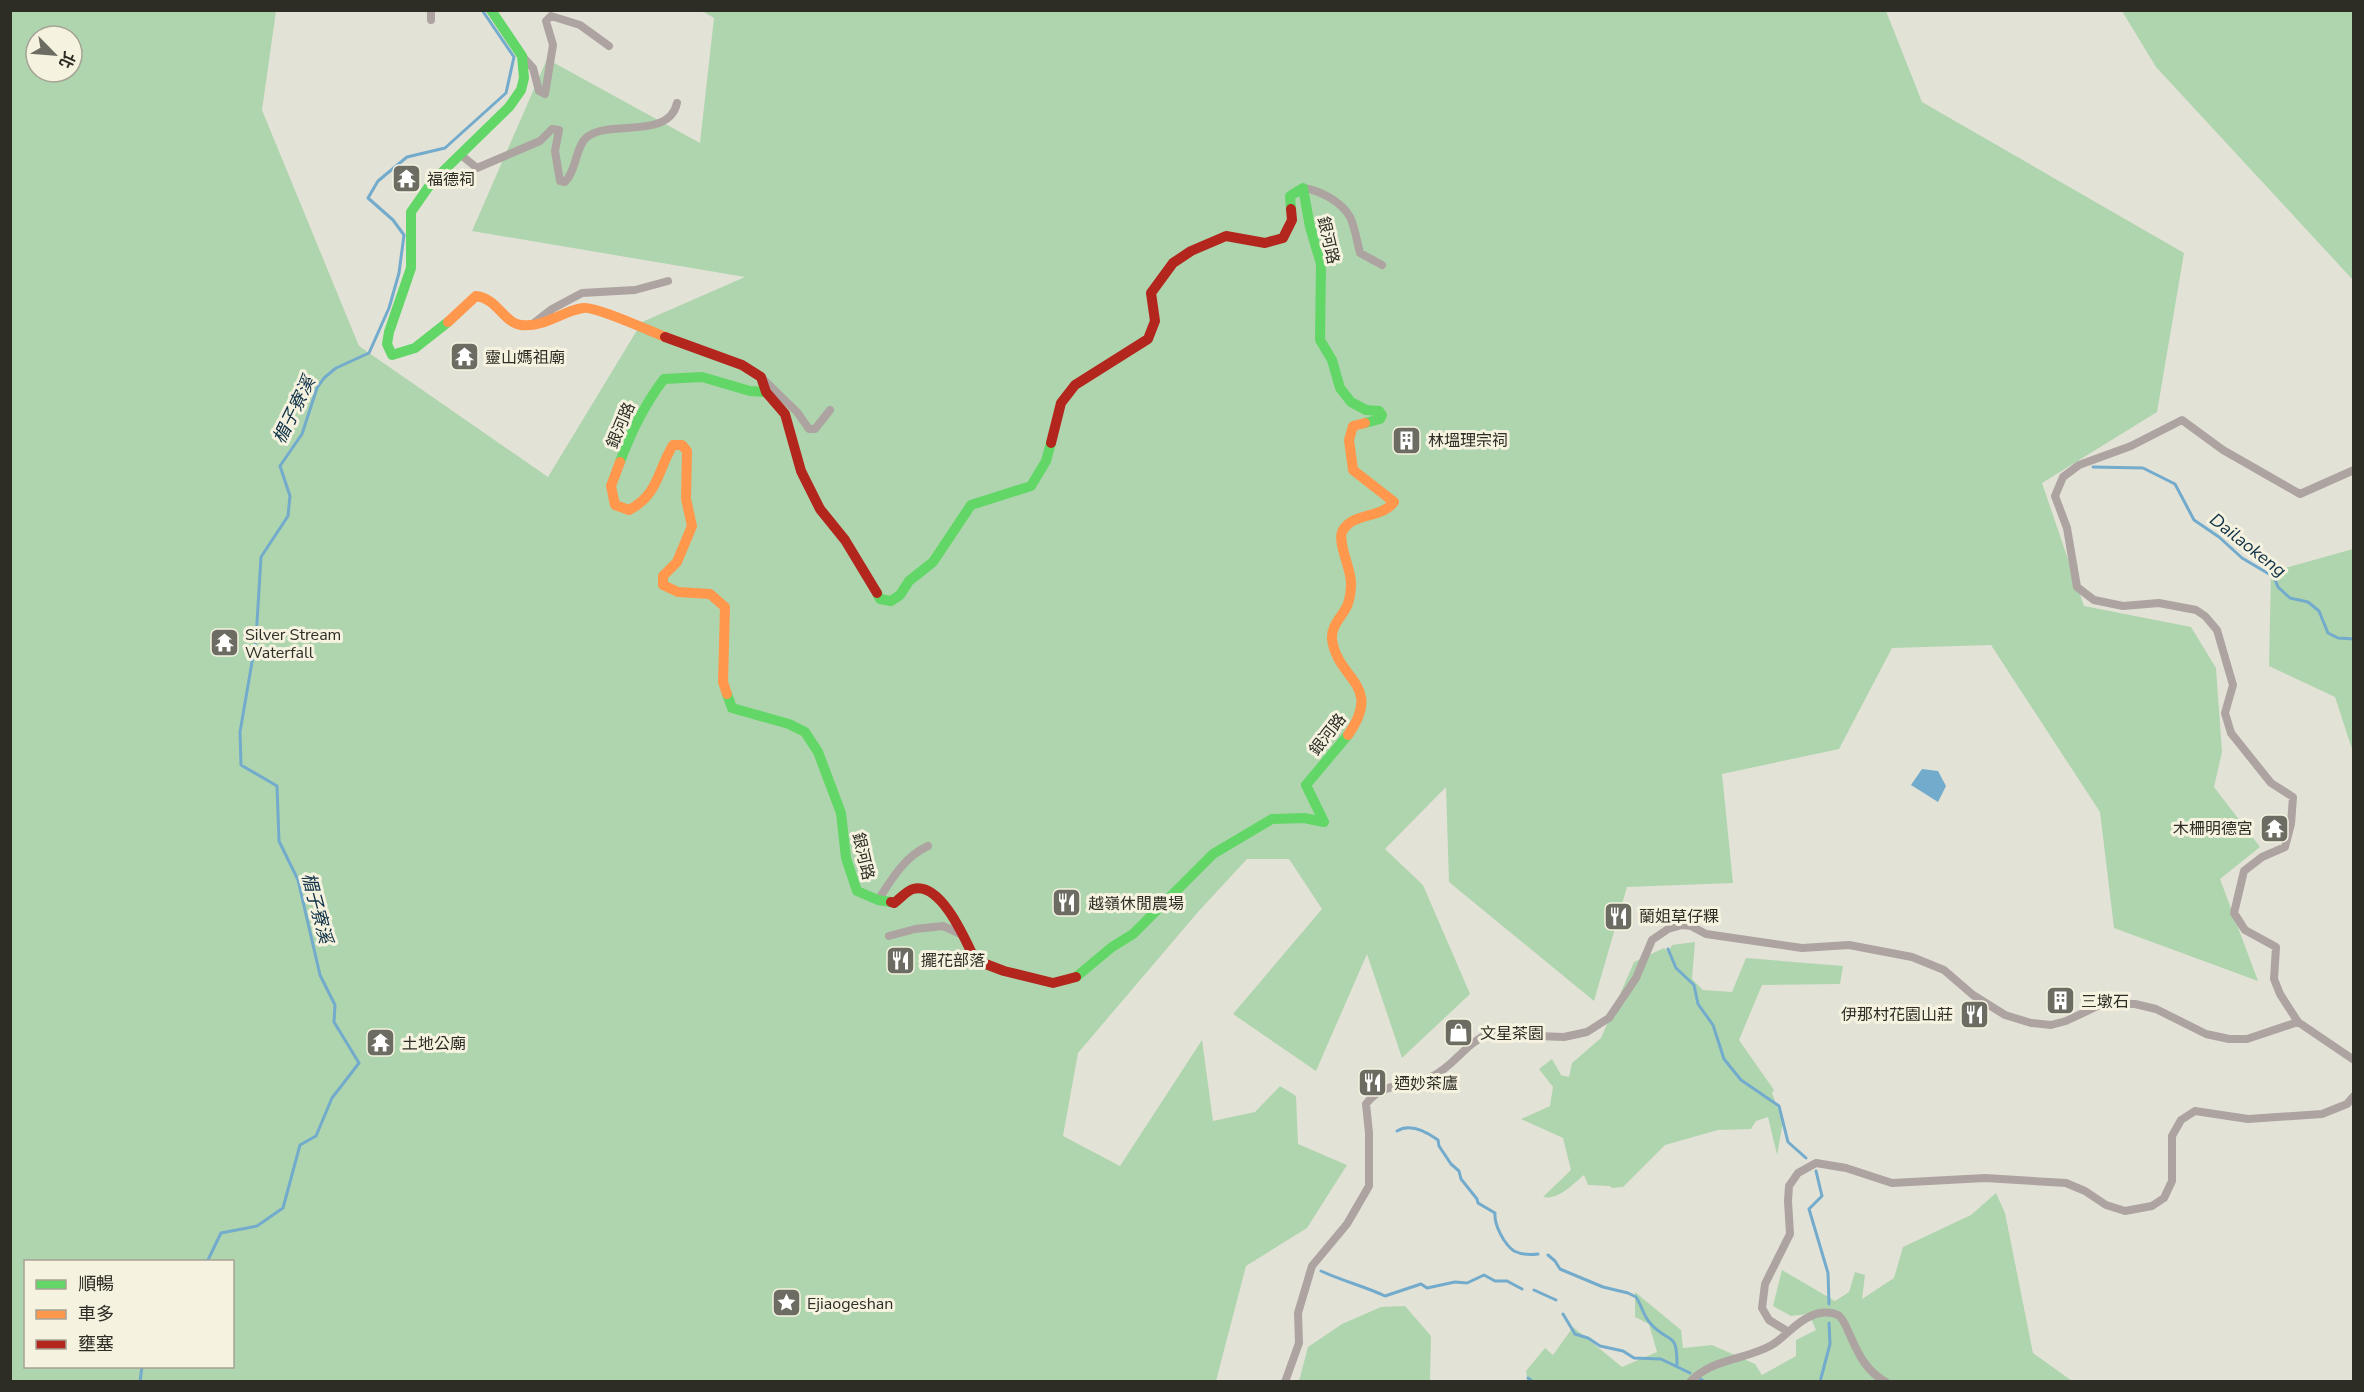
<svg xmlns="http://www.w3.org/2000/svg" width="2364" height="1392" font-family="'Nunito Sans','Noto Sans TC',sans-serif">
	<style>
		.forest { fill: #afd5ae; fill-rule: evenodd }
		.water { fill: #73abcc }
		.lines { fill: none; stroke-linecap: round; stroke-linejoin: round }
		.stream { stroke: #73abcc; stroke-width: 3 }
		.street { stroke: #ada3a1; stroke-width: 8 }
		.fast { stroke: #63d668; stroke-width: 10 }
		.slow { stroke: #ff974d; stroke-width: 10 }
		.jam { stroke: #b3261e; stroke-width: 10 }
		.labels { text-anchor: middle; stroke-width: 6; stroke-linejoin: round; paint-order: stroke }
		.poi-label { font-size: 16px; fill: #2d2c25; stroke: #f5f2df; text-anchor: start }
		.street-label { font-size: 16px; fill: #2d2c25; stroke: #f5f2df }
		.water-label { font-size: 18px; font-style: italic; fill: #0d3046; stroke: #f5f2df }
	</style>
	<rect width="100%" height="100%" fill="#e3e2d7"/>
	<path class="forest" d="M10 11H276L262 110 359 346 548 477 642 322 745 277 472 231 547 59 700 143 714 18 702 11H1886L1922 102 2184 253 2157 412 2042 483 2084 606 2191 627 2216 668 2222 752 2214 787 2260 847 2220 879 2258 981 2114 928 2100 812 1991 645 1892 648 1839 749 1722 774 1733 883 1627 887 1594 1001 1449 882 1446 787 1385 849 1423 885 1470 994 1402 1058 1367 954 1316 1071 1233 1014 1322 909 1289 859H1247L1198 912 1078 1053 1063 1136 1120 1166 1202 1040 1213 1121 1255 1112 1280 1086 1296 1096 1298 1144 1347 1165 1307 1228 1246 1266 1216 1381H11ZM36 36H72V72H36ZM26 1262H232V1366H26Z
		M2122 11H2353V280L2156 67Z
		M2353 549H2354L2353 752 2335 697 2269 666 2271 572Z
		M1695 942 1692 979 1703 990 1732 992 1746 958 1843 966 1840 984 1762 985 1739 1040 1774 1090 1772 1093 1783 1122 1777 1155 1768 1117 1756 1121 1751 1129 1718 1130 1665 1145 1623 1187 1612 1188 1610 1186 1588 1185 1584 1175C1572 1185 1559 1200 1543 1197L1571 1170 1563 1138 1521 1119 1550 1106 1553 1087 1539 1069 1552 1059 1561 1075 1569 1077 1572 1063 1601 1038 1634 962 1664 948 1668 952 1672 945Z
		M1996 1193 2005 1213 2033 1353 2072 1381 1528 1382 1526 1371 1545 1348 1553 1355 1573 1327 1622 1367 1657 1352 1649 1324 1635 1317V1292L1681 1330 1683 1348 1712 1345 1755 1364 1762 1375 1796 1356V1340L1816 1330 1809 1314 1791 1316 1773 1306 1782 1270 1835 1301 1849 1292 1855 1272 1865 1275 1862 1299 1894 1278 1903 1247 1971 1215Z
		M1405 1306 1431 1336 1430 1381H1299L1308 1347 1342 1324 1381 1307Z"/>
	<path class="water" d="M1922 769 1938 771 1946 786 1938 802 1911 785Z"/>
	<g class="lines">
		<path class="stream" d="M2093 467 2143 468 2175 484 2194 520 2219 537 2242 558 2274 577 2278 587 2290 598 2308 602 2319 611 2328 633 2338 638 2354 639
			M1668 949 1676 968 1694 985 1698 1004 1713 1025 1724 1059 1741 1080 1779 1106 1788 1142 1806 1158
			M1397 1131C1410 1123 1427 1132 1438 1140L1439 1146 1451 1164 1459 1171 1461 1179 1477 1199 1478 1203 1495 1213C1494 1225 1504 1244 1514 1251 1522 1255 1530 1255 1538 1254
			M1816 1171 1822 1196 1809 1209 1828 1273 1829 1304
			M1548 1255 1555 1261 1560 1269 1603 1287 1628 1293 1636 1297C1642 1306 1643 1315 1650 1323 1669 1345 1677 1329 1677 1365
			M207 1262 221 1233 257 1226 283 1208 300 1145 316 1136 332 1098 359 1063 334 1022 335 1005 320 975 298 880 279 841 277 786 241 765 240 732 256 639 261 557 288 516 290 496 280 466 302 434 317 388 324 378 336 368 369 353 389 308 399 273 404 235 393 220 368 198 378 181 407 157 445 148 506 93 514 57 482 10
			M1321 1271C1342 1281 1364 1286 1385 1296L1421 1284 1427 1288 1455 1282 1467 1283 1484 1275 1495 1281H1507L1522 1289
			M1534 1290 1556 1300
			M1563 1314 1575 1334 1588 1338 1600 1346 1623 1351 1634 1358 1661 1359 1690 1373
			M1528 1378 1533 1382
			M1699 1378 1705 1382
			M140 1382 142 1366
			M1820 1382 1830 1344 1829 1323"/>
		<path class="street" d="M431 10V20
			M522 56 533 68 539 91 545 94 553 45 546 21 551 16 580 25 609 46
			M461 155 477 168 540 141 552 129 559 130 555 151 560 181 565 182C577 170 575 147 587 137 610 119 669 140 677 103
			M1303 188C1319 190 1341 201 1350 217 1355 227 1357 242 1360 253L1382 265
			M534 323 552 309 582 293 635 290 668 281
			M762 378 797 412 809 429H815L830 410
			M2354 470 2300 494 2223 450 2182 420 2131 446 2079 465 2063 477 2055 496 2067 528 2077 587 2094 600 2123 606 2159 603 2196 610 2205 616 2217 630 2233 685 2225 713 2231 733 2271 783 2293 797 2291 824 2285 847 2262 857 2244 871 2234 913 2245 930 2276 947 2274 979 2280 994 2298 1022 2354 1060
			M878 900C892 879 904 857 928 846
			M889 936 915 929 943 926 963 935
			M1787 1331 1769 1320 1762 1308 1765 1284 1790 1234 1788 1201 1789 1186 1798 1173 1816 1163 1846 1168 1892 1183 1985 1178 2066 1183 2085 1191 2106 1205 2125 1211 2152 1206 2164 1198 2172 1181V1136L2181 1120 2195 1111 2248 1119 2322 1114 2347 1104 2354 1096
			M1285 1382 1299 1343 1298 1313 1312 1266 1347 1224 1369 1186V1133L1366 1104C1382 1082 1410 1086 1433 1076 1454 1066 1466 1043 1488 1034L1564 1037 1587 1032 1609 1018 1636 978 1652 940 1668 929 1682 925 1691 926 1706 934 1802 948 1849 945 1912 957 1944 970 1973 995 2005 1015 2031 1023 2051 1025 2066 1021 2104 1003 2135 1004 2156 1009 2206 1034 2229 1039H2247L2298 1022
			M1690 1382C1711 1359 1744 1360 1770 1346 1785 1338 1794 1323 1811 1316 1818 1312 1830 1311 1838 1315 1844 1319 1847 1329 1850 1335 1858 1354 1867 1372 1886 1382"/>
		<path class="fast" d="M1291 209 1290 196 1303 188 1310 227 1321 264 1320 340 1332 360 1340 388 1351 402 1366 410 1379 411 1382 415 1380 419 1365 423
			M448 322 415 348 392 355 387 344 389 332 411 268V212L432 182 509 107 521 90 524 78 522 56 491 10
			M620 462C631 432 644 405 664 379L702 377 750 391 766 392
			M877 593 880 599 891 601 900 595 909 581 933 562 971 505 1031 486 1046 461 1051 443
			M727 694 732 708 789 724 805 732 818 752 841 813 846 858 857 891 878 900 891 902
			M1076 977 1112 947 1133 934 1213 854 1272 819 1304 818 1324 822 1306 785 1348 735"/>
		<path class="slow" d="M448 322 476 296C497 298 504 323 521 325 544 328 562 311 583 308 595 306 650 331 665 337
			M620 462 611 486 615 505 629 510C659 494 657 471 673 445H682L687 451 686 499 692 526 677 562 663 576V585L678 592 710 594 725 607 723 682 727 694
			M1348 735C1384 684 1337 680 1332 639 1331 625 1342 617 1347 606 1350 599 1351 591 1351 583 1351 567 1336 541 1343 530 1354 512 1381 519 1394 502L1353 470 1349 440 1353 426 1365 423"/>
		<path class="jam" d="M665 337 742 365 761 377 766 392 785 414 801 471 820 509 845 540 877 593
			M1051 443 1061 403 1075 385 1148 339 1155 321 1151 293 1173 263 1191 251 1226 236 1265 243 1283 238 1292 220 1291 209
			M891 902 894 903C900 899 906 891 913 889 941 881 966 941 975 960L1004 971 1053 983 1076 977"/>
	</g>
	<defs>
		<symbol id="temple-square" viewBox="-11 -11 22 22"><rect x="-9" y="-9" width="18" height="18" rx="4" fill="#6d6c63" stroke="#f5f2df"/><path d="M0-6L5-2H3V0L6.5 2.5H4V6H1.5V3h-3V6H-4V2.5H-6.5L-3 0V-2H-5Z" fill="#fff"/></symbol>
		<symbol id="building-square" viewBox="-11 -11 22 22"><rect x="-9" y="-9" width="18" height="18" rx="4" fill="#6d6c63" stroke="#f5f2df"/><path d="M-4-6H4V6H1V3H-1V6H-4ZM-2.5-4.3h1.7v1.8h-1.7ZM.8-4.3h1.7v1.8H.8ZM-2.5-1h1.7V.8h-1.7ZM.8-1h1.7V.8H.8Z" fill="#fff"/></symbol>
		<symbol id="restaurant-square" viewBox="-11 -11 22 22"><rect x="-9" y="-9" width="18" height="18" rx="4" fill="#6d6c63" stroke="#f5f2df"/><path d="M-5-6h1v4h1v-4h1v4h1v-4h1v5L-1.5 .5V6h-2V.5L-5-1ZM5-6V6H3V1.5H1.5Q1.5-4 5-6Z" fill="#fff"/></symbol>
		<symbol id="shop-square" viewBox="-11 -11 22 22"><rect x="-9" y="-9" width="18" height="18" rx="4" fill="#6d6c63" stroke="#f5f2df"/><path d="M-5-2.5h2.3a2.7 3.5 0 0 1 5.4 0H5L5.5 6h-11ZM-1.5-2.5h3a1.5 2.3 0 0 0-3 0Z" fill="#fff"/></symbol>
		<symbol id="sight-square" viewBox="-11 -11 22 22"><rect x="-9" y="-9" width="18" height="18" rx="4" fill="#6d6c63" stroke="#f5f2df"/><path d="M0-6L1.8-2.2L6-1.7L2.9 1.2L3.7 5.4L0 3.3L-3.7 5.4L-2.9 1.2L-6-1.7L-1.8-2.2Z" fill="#fff"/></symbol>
	</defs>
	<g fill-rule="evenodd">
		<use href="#temple-square" x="390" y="162" width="33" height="33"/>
		<use href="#temple-square" x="448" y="340" width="33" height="33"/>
		<use href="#building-square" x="1390" y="424" width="33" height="33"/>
		<use href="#temple-square" x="208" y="626" width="33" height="33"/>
		<use href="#temple-square" x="2258" y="812" width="33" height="33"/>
		<use href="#restaurant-square" x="1050" y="886" width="33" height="33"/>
		<use href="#restaurant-square" x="1602" y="900" width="33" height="33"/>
		<use href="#restaurant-square" x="884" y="944" width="33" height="33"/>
		<use href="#building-square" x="2044" y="984" width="33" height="33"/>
		<use href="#restaurant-square" x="1958" y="998" width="33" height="33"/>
		<use href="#shop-square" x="1442" y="1016" width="33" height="33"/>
		<use href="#temple-square" x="364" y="1026" width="33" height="33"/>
		<use href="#restaurant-square" x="1356" y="1066" width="33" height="33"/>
		<use href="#sight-square" x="770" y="1286" width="33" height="33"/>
	</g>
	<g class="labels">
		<g class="poi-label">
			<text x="427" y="185">福德祠</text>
			<text x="485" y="363">靈山媽祖廟</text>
			<text x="1428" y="446">林塭理宗祠</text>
			<text x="245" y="640">Silver Stream<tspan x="245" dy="18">Waterfall</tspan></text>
			<text x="2253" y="834" text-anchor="end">木柵明德宮</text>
			<text x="1088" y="909">越嶺休閒農場</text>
			<text x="1639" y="922">蘭姐草仔粿</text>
			<text x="921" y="966">擺花部落</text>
			<text x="2081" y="1007">三墩石</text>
			<text x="1953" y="1020" text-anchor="end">伊那村花園山莊</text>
			<text x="1480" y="1039">文星茶園</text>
			<text x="402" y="1049">土地公廟</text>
			<text x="1394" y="1089">迺妙茶廬</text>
			<text x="807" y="1309">Ejiaogeshan</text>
		</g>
		<g class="street-label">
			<text transform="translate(1329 240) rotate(77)" y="6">銀河路</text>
			<text transform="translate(620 425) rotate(-67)" y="6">銀河路</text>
			<text transform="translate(1327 734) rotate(-52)" y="6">銀河路</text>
			<text transform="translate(864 856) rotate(77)" y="6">銀河路</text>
		</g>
		<g class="water-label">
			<text transform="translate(294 410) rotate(-64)" y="6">楣子寮溪</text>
			<text transform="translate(2248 545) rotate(38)" y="6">Dailaokeng</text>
			<text transform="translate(317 908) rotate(75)" y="6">楣子寮溪</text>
		</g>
	</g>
	<rect width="2364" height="1392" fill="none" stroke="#2d2c25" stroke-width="24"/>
	<rect x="24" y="1260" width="210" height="108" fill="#f5f2df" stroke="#a5a395" stroke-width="1.5"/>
	<rect x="36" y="1280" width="30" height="9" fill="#63d668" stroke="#a5a395" stroke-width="1.5"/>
	<text x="78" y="1290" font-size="18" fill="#2d2c25">順暢</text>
	<rect x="36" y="1310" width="30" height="9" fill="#ff974d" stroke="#a5a395" stroke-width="1.5"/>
	<text x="78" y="1320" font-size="18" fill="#2d2c25">車多</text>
	<rect x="36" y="1340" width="30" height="9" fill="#b3261e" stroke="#a5a395" stroke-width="1.5"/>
	<text x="78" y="1350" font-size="18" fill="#2d2c25">壅塞</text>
	<g transform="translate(54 54) rotate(115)"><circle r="28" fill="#f5f2df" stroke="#a5a395" stroke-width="1.5"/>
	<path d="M0-4.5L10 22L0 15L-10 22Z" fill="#6d6c63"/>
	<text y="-9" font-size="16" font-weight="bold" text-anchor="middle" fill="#2d2c25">北</text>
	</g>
</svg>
